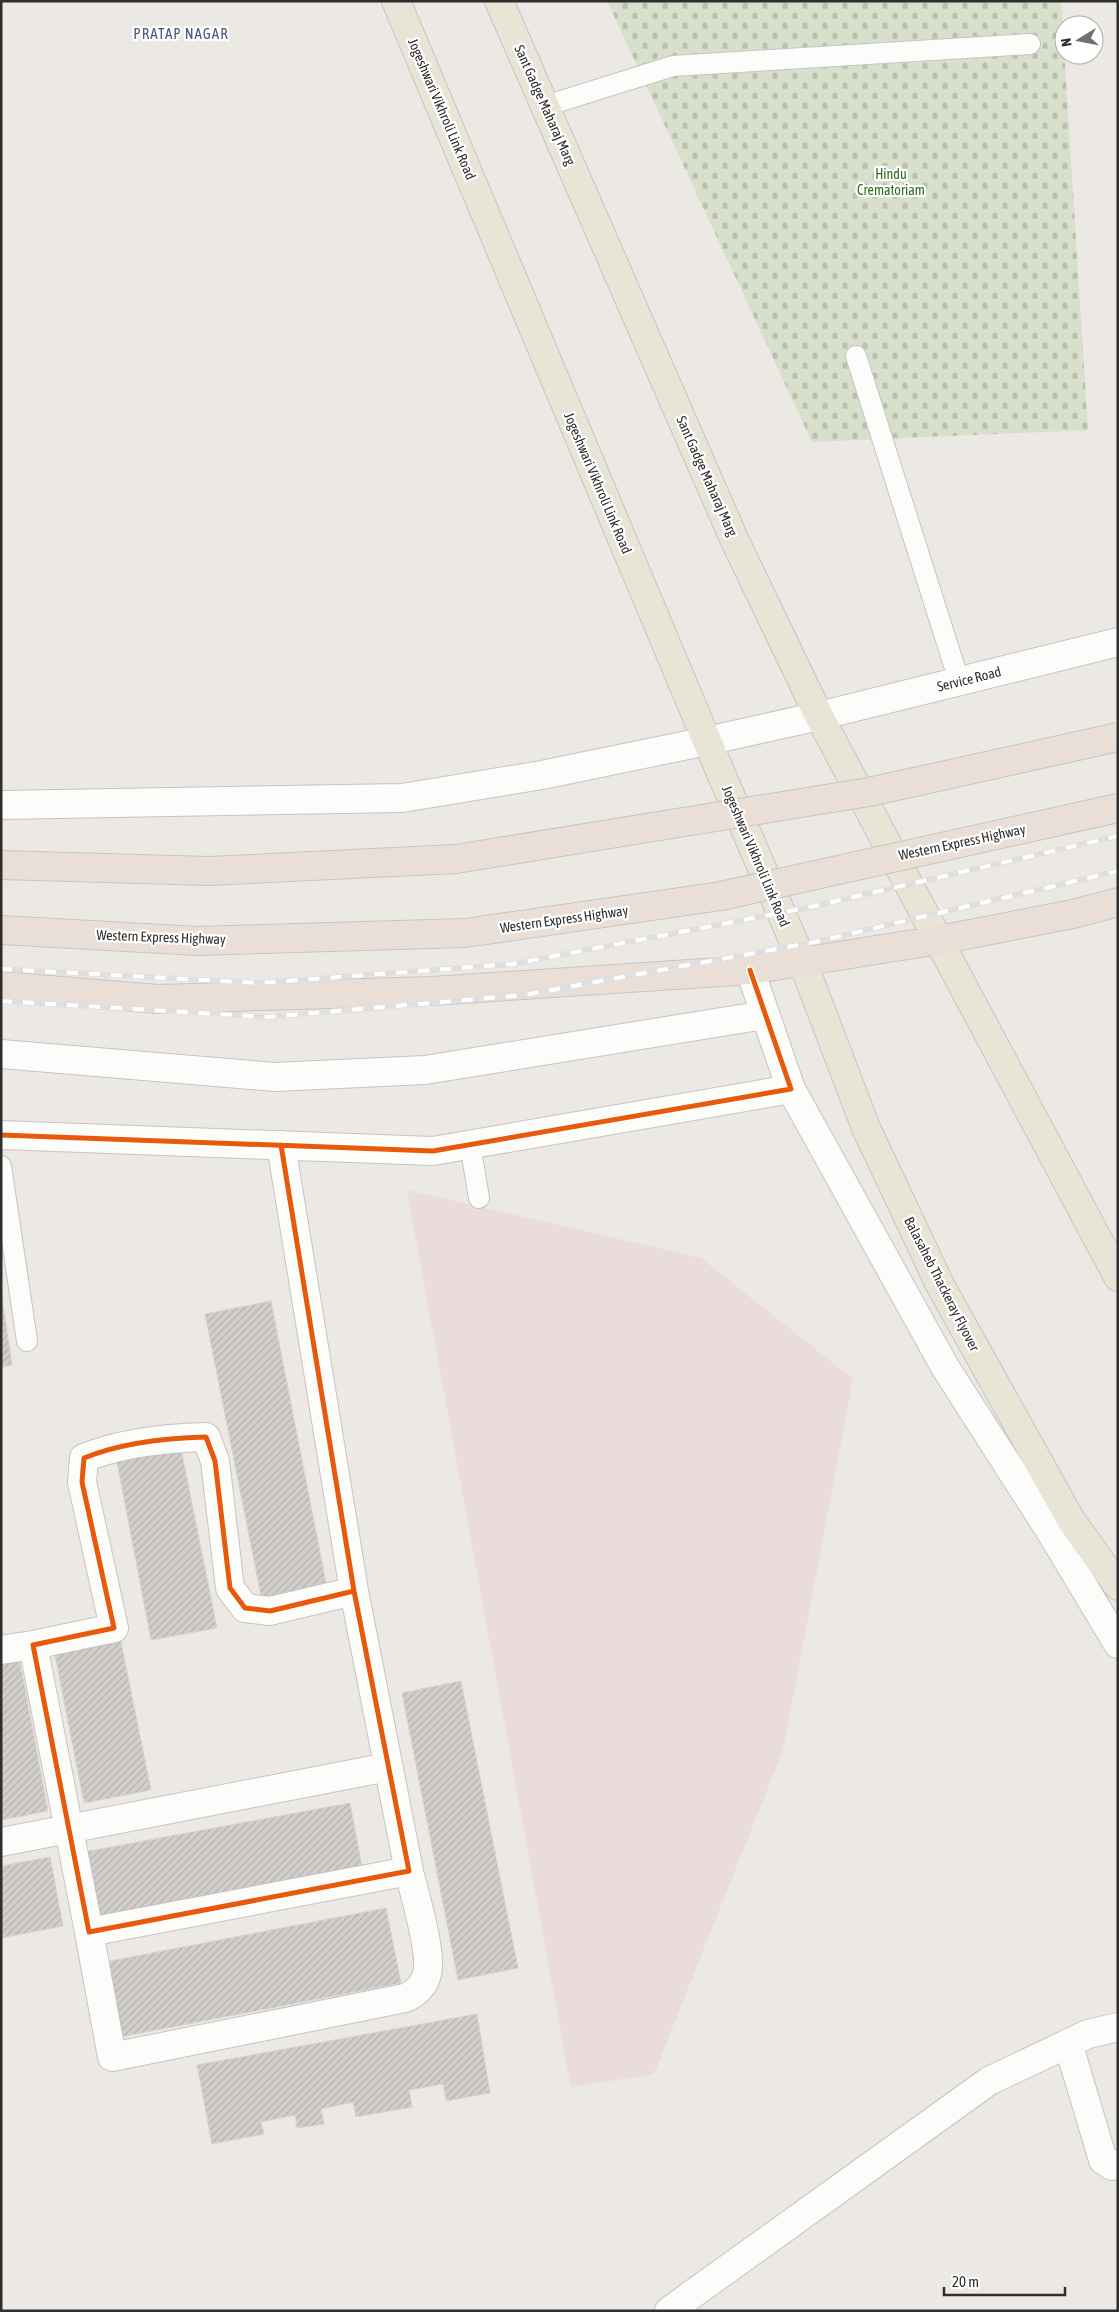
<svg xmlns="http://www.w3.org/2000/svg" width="1119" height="2312" font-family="'Asap Condensed',sans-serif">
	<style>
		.medical { fill: #e9dcdb }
		.cemetery { fill: url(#cemetery-stones) }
		.building { fill: url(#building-hatch); stroke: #d7d4d0 }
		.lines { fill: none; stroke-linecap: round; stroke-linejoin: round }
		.lane-casing { stroke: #c5c4c5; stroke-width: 22 }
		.street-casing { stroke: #c5c4c5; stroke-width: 30 }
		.secondary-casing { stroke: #c5c4c5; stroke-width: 30 }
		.primary-casing { stroke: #c6c5c4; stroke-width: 30 }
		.highway-casing { stroke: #c6c5c4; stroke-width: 30 }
		.lane { stroke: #fcfcfb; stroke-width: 20 }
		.street { stroke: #fcfcfb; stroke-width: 28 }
		.secondary { stroke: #fcfcfb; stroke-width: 28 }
		.primary { stroke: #e8e4d6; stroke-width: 28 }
		.highway { stroke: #eadfd6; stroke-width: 28 }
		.rail-casing { stroke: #dfdfe1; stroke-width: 5.5 }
		.rail { stroke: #fff; stroke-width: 4; stroke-dasharray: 11; stroke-linecap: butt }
		.highway-bridge-casing { stroke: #c6c5c4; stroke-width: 30; stroke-linecap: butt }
		.highway-bridge { stroke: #eadfd6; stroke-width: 28 }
		.cycleway-casing { stroke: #fff; stroke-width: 8 }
		.cycleway { stroke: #e8590c; stroke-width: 5 }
		.labels { text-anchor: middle; stroke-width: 4.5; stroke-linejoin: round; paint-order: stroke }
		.street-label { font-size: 14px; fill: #2e2e2e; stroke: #fff }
		.park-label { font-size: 14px; fill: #2c6e1b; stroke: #fff }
		.neighbourhood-label { font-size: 15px; letter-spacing: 1px; fill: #4d5680; stroke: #fff }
	</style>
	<defs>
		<pattern id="cemetery-stones" width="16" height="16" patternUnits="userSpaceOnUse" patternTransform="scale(1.25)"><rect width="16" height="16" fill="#d8e0cc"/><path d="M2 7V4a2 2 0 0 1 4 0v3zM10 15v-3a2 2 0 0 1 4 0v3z" fill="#bac0b0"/></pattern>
		<pattern id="building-hatch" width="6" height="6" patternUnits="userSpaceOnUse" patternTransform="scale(1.25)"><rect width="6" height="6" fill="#d1cecb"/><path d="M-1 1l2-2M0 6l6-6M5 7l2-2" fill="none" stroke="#b4b1af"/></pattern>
	</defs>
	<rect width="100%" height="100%" fill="#ece8e4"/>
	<path class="medical" d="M407 1190 701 1258 853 1379 783 1750 654 2074 571 2087Z"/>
	<path class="cemetery" d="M607 1H1061L1088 430 812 442Z"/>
	<path class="building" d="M1 1291 12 1365 1 1367Z
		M271 1301 328 1593 263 1606 205 1314Z
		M181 1449 217 1628 151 1640 117 1462Z
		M120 1637 151 1790 84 1803 54 1650Z
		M19 1657 48 1811 1 1820V1660Z
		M461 1681 518 1968 458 1980 402 1693Z
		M350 1803 362 1867 96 1917 84 1852Z
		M50 1857 63 1926 1 1938V1866Z
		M386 1908 401 1983 120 2037 105 1962Z
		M477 2014 490 2093 446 2101 443 2084 409 2090 412 2107 356 2117 353 2102 321 2109 324 2124 297 2128 295 2115 261 2122 264 2134 212 2144 197 2065Z"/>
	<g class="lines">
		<defs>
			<path id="lane" d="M545 106 673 66 1030 44
				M856 356 959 681
				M470 1144 479 1198
				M1 1166 27 1341"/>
			<path id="street" d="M791 1089 945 1367 1052 1534 1118 1644
				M281 1145 354 1591 409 1871 89 1932 33 1645 114 1628 82 1482 84 1458C121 1443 166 1438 206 1437L215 1461 230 1588 245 1608 270 1611 354 1591
				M1 1650 33 1645
				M1 1842 388 1767
				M89 1932 112 2057 405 1998C415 1994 424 1986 427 1974 433 1954 414 1893 409 1871
				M1068 2043 1103 2160 1112 2166 1118 2164
				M669 2311 989 2081 1088 2034 1118 2027"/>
			<path id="secondary" d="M1 805 402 798 542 775 707 741 819 716 1118 642
				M1 1054 275 1077 425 1070 765 1015
				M1 1135 433 1151 791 1089 750 970"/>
			<path id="primary" d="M396 1 707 741 803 963 866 1128 940 1285 1071 1520 1118 1586
				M499 1 735 541 819 716 1118 1277"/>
			<path id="highway" d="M1 986 158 999 432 991 750 970 939 940 1073 914 1118 902"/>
		</defs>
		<use href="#lane" class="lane-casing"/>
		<use href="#street" class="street-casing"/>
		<use href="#secondary" class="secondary-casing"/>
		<use href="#primary" class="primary-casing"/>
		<use href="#highway" class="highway-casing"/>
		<use href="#lane" class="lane"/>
		<use href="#street" class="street"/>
		<use href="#secondary" class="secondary"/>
		<use href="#primary" class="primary"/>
		<use href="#highway" class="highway"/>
		<defs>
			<path id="rail" d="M1 969 259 983 513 964 806 908 1118 836
				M1 1001 267 1017 524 995 815 942 1118 871"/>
		</defs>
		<use href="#rail" class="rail-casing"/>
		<use href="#rail" class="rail"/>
		<defs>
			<path id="highway-bridge" d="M1 865 209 871 456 859 869 792 1118 737
				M1 930 198 941 465 933 721 896 1118 808"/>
		</defs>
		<use href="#highway-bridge" class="highway-bridge-casing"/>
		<use href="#highway-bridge" class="highway-bridge"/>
		<defs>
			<path id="cycleway" d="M1 1135 433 1151 791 1089 750 970
				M281 1145 354 1591 409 1871 89 1932 33 1645 114 1628 82 1482 84 1458C121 1443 166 1438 206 1437L215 1461 230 1588 245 1608 270 1611 354 1591"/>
		</defs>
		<use href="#cycleway" class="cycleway-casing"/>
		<use href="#cycleway" class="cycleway"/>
	</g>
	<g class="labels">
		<g class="street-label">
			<text transform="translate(545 105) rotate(66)" y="5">Sant Gadge Maharaj Marg</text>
			<text transform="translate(442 109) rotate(67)" y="5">Jogeshwari Vikhroli Link Road</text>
			<text transform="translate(707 476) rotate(66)" y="5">Sant Gadge Maharaj Marg</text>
			<text transform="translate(598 483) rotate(67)" y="5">Jogeshwari Vikhroli Link Road</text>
			<text transform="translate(969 679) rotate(-14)" y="5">Service Road</text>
			<text transform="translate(962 842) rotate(-12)" y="5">Western Express Highway</text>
			<text transform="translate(756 856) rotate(67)" y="5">Jogeshwari Vikhroli Link Road</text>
			<text transform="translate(564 919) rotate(-8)" y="5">Western Express Highway</text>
			<text transform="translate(161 937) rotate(2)" y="5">Western Express Highway</text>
			<text transform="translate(942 1284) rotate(63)" y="5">Balasaheb Thackeray Flyover</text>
		</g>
		<g class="park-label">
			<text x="891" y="179">Hindu<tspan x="891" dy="16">Crematoriam</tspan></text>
		</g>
		<g class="neighbourhood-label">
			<text x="181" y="39">PRATAP NAGAR</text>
		</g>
	</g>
	<rect width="1119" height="2312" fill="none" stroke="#2e2e2e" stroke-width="5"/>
	<g transform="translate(1079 40) rotate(260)"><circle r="24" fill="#ffffff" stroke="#ababab"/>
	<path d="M0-4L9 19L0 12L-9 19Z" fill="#706f6e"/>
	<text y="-8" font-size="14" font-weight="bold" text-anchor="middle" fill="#2e2e2e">N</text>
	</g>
	<path d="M944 2287v8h121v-8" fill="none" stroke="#2e2e2e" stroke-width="2.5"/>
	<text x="952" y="2287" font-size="15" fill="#2e2e2e" stroke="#ffffff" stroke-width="4" paint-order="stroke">20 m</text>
</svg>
